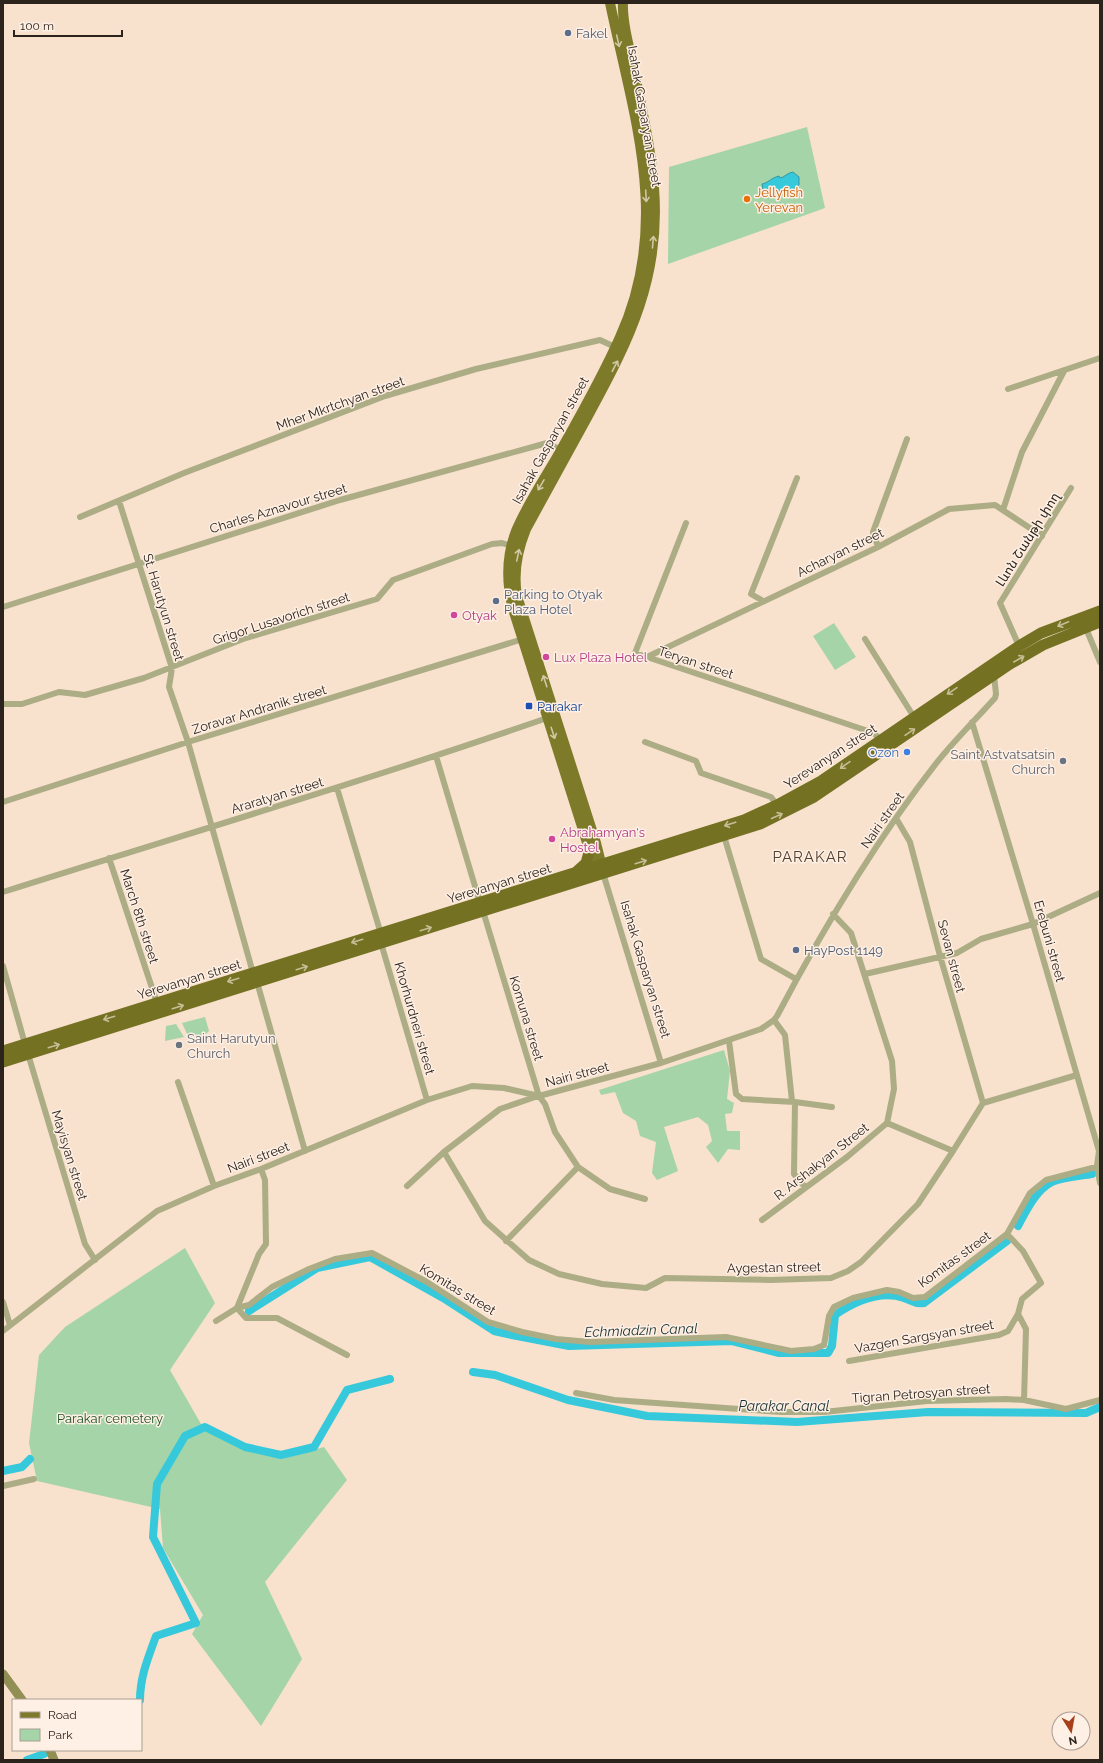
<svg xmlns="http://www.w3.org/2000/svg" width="1103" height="1763" font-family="Raleway,'Noto Sans Armenian',sans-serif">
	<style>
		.green { fill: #a5d4a9 }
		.water { fill: #36c9db; stroke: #3397a2 }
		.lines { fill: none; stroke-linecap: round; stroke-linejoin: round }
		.canal { stroke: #36c9db; stroke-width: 8 }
		.minor { stroke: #acac85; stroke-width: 6 }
		.secondary { stroke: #918f53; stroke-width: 9 }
		.primary { stroke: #7d7a29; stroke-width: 10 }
		.trunk { stroke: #747122; stroke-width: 11 }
		.oneway { stroke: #d1c7a3 }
		.oneway2 { stroke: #c7bd96 }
		.service-dot { fill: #5c6f8a; stroke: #fef0e4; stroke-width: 1.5 }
		.food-dot { fill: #e8710a; stroke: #fef0e4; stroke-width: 1.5 }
		.hotel-dot { fill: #d1479c; stroke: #fef0e4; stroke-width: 1.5 }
		.transit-dot { fill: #1a4fb4; stroke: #fef0e4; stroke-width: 1.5 }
		.shop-dot { fill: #3f7fe0; stroke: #fef0e4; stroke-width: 1.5 }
		.worship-dot { fill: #6b7280; stroke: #fef0e4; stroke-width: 1.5 }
		.labels { text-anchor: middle; stroke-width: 3; stroke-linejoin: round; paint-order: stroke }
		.service-label { font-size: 13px; fill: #4e5e75; stroke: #fef0e4; text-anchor: start }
		.street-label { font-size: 13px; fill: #2c231c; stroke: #fef0e4 }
		.food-label { font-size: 13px; fill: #c56008; stroke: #fef0e4; text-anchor: start }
		.hotel-label { font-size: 13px; fill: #b23c85; stroke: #fef0e4; text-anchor: start }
		.transit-label { font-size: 13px; fill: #164399; stroke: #fef0e4; text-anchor: start }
		.shop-label { font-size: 13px; fill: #366cbe; stroke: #fef0e4; text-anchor: end }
		.worship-label { font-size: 13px; fill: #5b616d; stroke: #fef0e4; text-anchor: end }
		.park-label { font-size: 13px; fill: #1d5226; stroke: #fef0e4 }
		.water-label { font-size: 14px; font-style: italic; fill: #193134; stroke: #fef0e4 }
		.quarter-label { font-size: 15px; letter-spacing: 1px; fill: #534130; stroke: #fef0e4 }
	</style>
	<rect width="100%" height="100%" fill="#f8e1cd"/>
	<path class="green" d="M807 127 825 208 668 264 669 167Z
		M834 623 856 657 835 670 813 636Z
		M205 1017 209 1031 199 1041 195 1038H189L182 1023Z
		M176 1024 184 1037 165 1041 166 1026Z
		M724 1050 730 1071 727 1099 734 1103 732 1113 725 1114 727 1131H740V1150L728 1149 718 1163 706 1147 712 1141 708 1125 698 1117 664 1127 678 1171 657 1180 652 1173 656 1142 640 1136 636 1121 623 1113 615 1092 601 1095 599 1090Z
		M185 1248 215 1303 170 1370 201 1424 282 1459 324 1447 347 1480 265 1582 302 1659 261 1726 192 1634 203 1615 163 1548 160 1509 37 1481 29 1443 39 1355 65 1327Z"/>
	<path class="water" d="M793 172 799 177V185L790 191 775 197 773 195 769 197 764 195 762 184C768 183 771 178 779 176L780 178C785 177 787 173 793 172Z"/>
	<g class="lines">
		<path class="canal" d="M1018 1226C1026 1211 1036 1190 1052 1182 1062 1177 1081 1176 1092 1174
			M249 1311 317 1268 370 1257 443 1298 494 1331 512 1335 569 1346 732 1341 779 1353H828L832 1346 835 1315C854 1302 880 1290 904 1298 912 1300 915 1305 924 1303L1007 1241
			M473 1372 495 1375 568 1400 647 1416 797 1422 928 1412 1086 1413 1100 1407
			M3 1471 22 1467 30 1459
			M140 1700C140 1677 148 1658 156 1636L196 1623 153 1537 157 1484 185 1436 205 1427 245 1447 281 1455 314 1447 347 1390 390 1379
			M27 1760 44 1754"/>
		<path class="minor" d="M1008 389 1100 358
			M119 501 172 668 169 687 188 742 253 973
			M1003 510 1022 452 1064 371
			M80 517 184 473 385 396 476 369 600 340 615 347
			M686 523 635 653 874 733 880 740
			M878 547 873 532 907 439
			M763 601 751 594 797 478
			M3 607 340 500 547 443 561 450
			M1085 626 1100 662
			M865 639 914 717
			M1019 646 1000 603 1071 488
			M647 657 878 547 949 509 995 505 1042 536
			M3 704H22L59 692 85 695 144 678 243 639 377 599 393 580 492 544 502 543 511 546
			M972 722 1033 924 1099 1151 1097 1166 1100 1183
			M645 742 696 761 701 773 771 797 777 805
			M436 756 480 903
			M337 788 381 934
			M3 802 188 742 523 639
			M896 818 910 842 940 956 983 1103
			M724 836 761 959 796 979
			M109 858 157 1003
			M603 873 661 1063
			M3 892C186 834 369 780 550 717
			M483 911 539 1096 545 1104 555 1132 578 1167 610 1189 645 1199
			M381 943 427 1100
			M3 966 25 1044
			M865 974 957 953 981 939 1033 924 1100 893
			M257 982 305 1151
			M774 1020 785 1035 792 1101
			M729 1041 736 1094 742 1099 795 1102 794 1174 805 1187
			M28 1054 85 1244 95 1260
			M178 1082 214 1186
			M795 1102 832 1107
			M887 1123 953 1151
			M444 1152 485 1221 529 1260 559 1274 602 1284 646 1288 665 1278 771 1280 831 1278 848 1271 861 1262 918 1204 953 1151 983 1103 1077 1075
			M261 1169 265 1180 266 1244 259 1254 237 1308 246 1318H277L347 1355
			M407 1186 444 1152 500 1109 538 1096
			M762 1220 847 1157 887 1123 894 1089 892 1061 851 933 833 914
			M1007 1234 1023 1251 1041 1283 1022 1299 1018 1314 1026 1329 1024 1400
			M506 1241 578 1167
			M3 1302 10 1325
			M216 1321 237 1308 249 1305 272 1287 309 1269 335 1259 372 1253 427 1282 488 1322 522 1332 556 1339 590 1342 726 1337 791 1351 814 1349 824 1345 829 1316 834 1307 853 1298 887 1290 899 1292 913 1298 925 1297 1007 1234 1030 1193 1046 1180 1100 1166
			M3 1331 157 1211 214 1186 261 1169 427 1100 472 1086 504 1088 539 1096 661 1063 761 1029 774 1020 777 1016C824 927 876 840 938 761 956 739 976 719 995 698L996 694 994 675
			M849 1361 999 1335 1008 1331 1018 1314
			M576 1393 614 1400 781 1412H824L927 1401 1006 1399 1024 1400 1066 1409 1100 1400
			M3 1486 34 1479"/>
		<path class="secondary" d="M3 1674 22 1700
			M50 1750 54 1760"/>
		<path class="primary" d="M603 871 596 843 517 596C513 572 517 551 526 529 547 490 568 452 589 414 630 339 661 276 654 188 651 145 640 102 632 60 628 42 622 22 623 3
			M597 874 513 609C506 582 506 557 516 531 527 505 543 481 557 457 579 418 602 378 620 337 672 223 634 118 610 3"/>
		<path class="trunk" d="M576 872 586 863 590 849
			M3 1051 744 820 777 805 821 781 1019 646 1041 633 1100 611
			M3 1062 760 824 814 797 1010 664 1043 645 1100 622"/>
	</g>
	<defs><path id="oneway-shaft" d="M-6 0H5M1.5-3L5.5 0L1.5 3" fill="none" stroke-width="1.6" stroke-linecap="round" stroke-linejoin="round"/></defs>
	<g class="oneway">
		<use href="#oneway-shaft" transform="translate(618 41) rotate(77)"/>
		<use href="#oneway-shaft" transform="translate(646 196) rotate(87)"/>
		<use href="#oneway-shaft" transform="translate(653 242) rotate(-85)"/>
		<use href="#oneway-shaft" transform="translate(615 366) rotate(-62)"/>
		<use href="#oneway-shaft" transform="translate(541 485) rotate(120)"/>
		<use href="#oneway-shaft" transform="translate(518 555) rotate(-78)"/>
		<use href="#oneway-shaft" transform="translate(545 681) rotate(-108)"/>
		<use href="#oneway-shaft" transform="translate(553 733) rotate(72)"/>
	</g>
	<g class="oneway2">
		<use href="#oneway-shaft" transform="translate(1063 624) rotate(157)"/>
		<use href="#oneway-shaft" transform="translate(1019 659) rotate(-30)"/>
		<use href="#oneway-shaft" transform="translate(952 691) rotate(146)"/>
		<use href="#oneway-shaft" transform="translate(910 732) rotate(-34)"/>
		<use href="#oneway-shaft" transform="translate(845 765) rotate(145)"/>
		<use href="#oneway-shaft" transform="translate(777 816) rotate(-24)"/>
		<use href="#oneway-shaft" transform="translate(730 824) rotate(162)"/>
		<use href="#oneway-shaft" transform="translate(641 862) rotate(-17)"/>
		<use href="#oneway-shaft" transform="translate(426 929) rotate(-17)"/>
		<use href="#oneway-shaft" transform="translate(357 941) rotate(163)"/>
		<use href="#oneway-shaft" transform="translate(302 968) rotate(-17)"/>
		<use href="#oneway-shaft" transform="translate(233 980) rotate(163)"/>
		<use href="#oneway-shaft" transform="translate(178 1007) rotate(-18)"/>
		<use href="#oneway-shaft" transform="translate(109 1018) rotate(163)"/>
		<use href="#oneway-shaft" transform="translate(54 1046) rotate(-17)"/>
	</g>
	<g class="service-dot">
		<circle cx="568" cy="33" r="4"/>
		<circle cx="496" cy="601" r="4"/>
		<circle cx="796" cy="950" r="4"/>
	</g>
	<circle class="food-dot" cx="747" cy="199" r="4"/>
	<g class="hotel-dot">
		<circle cx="454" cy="615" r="4"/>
		<circle cx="546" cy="657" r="4"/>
		<circle cx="552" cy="839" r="4"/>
	</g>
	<rect class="transit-dot" x="525" y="702" width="8" height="8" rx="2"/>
	<circle class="shop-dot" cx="907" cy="752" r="4"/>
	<g class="worship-dot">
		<circle cx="1063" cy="761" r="4"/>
		<circle cx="179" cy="1045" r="4"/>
	</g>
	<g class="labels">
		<g class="service-label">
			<text x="576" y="38">Fakel</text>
			<text x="504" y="599">Parking to Otyak<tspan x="504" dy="15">Plaza Hotel</tspan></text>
			<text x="804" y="955">HayPost 1149</text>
		</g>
		<g class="street-label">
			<text transform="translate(645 116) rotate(80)" y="5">Isahak Gasparyan street</text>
			<text transform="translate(340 403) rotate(-20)" y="5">Mher Mkrtchyan street</text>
			<text transform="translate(550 440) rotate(-61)" y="5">Isahak Gasparyan street</text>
			<text transform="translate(278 508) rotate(-17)" y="5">Charles Aznavour street</text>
			<text transform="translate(1027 539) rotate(-58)" y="5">Լևոն Շանթի փող</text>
			<text transform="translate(840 552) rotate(-26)" y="5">Acharyan street</text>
			<text transform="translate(164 607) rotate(73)" y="5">St. Harutyun street</text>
			<text transform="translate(281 618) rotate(-18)" y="5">Grigor Lusavorich street</text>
			<text transform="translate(696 662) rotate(18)" y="5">Teryan street</text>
			<text transform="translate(259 709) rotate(-17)" y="5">Zoravar Andranik street</text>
			<text transform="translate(830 756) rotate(-33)" y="5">Yerevanyan street</text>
			<text transform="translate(277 795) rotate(-17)" y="5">Araratyan street</text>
			<text transform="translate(882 820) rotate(-55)" y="5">Nairi street</text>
			<text transform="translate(499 883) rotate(-17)" y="5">Yerevanyan street</text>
			<text transform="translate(140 916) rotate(72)" y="5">March 8th street</text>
			<text transform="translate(1050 941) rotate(74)" y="5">Erebuni street</text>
			<text transform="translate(952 956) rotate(75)" y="5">Sevan street</text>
			<text transform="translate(646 969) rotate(73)" y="5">Isahak Gasparyan street</text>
			<text transform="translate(189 979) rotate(-17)" y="5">Yerevanyan street</text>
			<text transform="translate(415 1018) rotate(74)" y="5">Khorhurdneri street</text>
			<text transform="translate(527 1018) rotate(73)" y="5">Komuna street</text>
			<text transform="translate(577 1074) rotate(-15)" y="5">Nairi street</text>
			<text transform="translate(70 1155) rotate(73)" y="5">Mayisyan street</text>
			<text transform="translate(258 1157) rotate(-21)" y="5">Nairi street</text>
			<text transform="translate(821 1161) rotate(-38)" y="5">R. Arshakyan Street</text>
			<text transform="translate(954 1259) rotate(-36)" y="5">Komitas street</text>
			<text transform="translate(774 1267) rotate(-1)" y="5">Aygestan street</text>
			<text transform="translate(458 1289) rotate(31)" y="5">Komitas street</text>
			<text transform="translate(924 1336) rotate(-10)" y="5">Vazgen Sargsyan street</text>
			<text transform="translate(921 1393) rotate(-4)" y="5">Tigran Petrosyan street</text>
		</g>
		<g class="food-label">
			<text x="755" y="197">Jellyfish<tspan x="755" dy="15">Yerevan</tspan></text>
		</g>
		<g class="hotel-label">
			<text x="462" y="620">Otyak</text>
			<text x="554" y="662">Lux Plaza Hotel</text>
			<text x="560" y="837">Abrahamyan's<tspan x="560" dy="15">Hostel</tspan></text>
		</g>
		<g class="transit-label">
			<text x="537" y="711">Parakar</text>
		</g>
		<g class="shop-label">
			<text x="899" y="757">Ozon</text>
		</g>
		<g class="worship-label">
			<text x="1055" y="759">Saint Astvatsatsin<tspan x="1055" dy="15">Church</tspan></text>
			<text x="187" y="1043" text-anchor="start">Saint Harutyun<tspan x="187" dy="15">Church</tspan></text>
		</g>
		<g class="park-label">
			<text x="110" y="1423">Parakar cemetery</text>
		</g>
		<g class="water-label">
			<text transform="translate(641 1330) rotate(-2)" y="5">Echmiadzin Canal</text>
			<text x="784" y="1411">Parakar Canal</text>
		</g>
		<g class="quarter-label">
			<text x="810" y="862">PARAKAR</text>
		</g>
	</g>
	<rect width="1103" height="1763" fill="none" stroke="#2c231c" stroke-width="8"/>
	<rect x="12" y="1699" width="130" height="52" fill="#fef0e4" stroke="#aa9e94"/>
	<rect x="20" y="1712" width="20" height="6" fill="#7d7a29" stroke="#aa9e94"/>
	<text x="48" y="1719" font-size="12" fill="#2c231c">Road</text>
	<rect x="20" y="1729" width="20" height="12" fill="#a5d4a9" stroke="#aa9e94"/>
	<text x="48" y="1739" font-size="12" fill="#2c231c">Park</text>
	<g transform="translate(1071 1731) rotate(169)"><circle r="19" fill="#fef0e4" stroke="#aa9e94"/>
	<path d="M0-3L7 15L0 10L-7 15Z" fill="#a7401a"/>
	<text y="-6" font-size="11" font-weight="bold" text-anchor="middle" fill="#2c231c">N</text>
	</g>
	<path d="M14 30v6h108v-6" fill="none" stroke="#2c231c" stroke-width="2"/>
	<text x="20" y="30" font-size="12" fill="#2c231c" stroke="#fef0e4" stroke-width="3" paint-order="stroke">100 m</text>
</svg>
